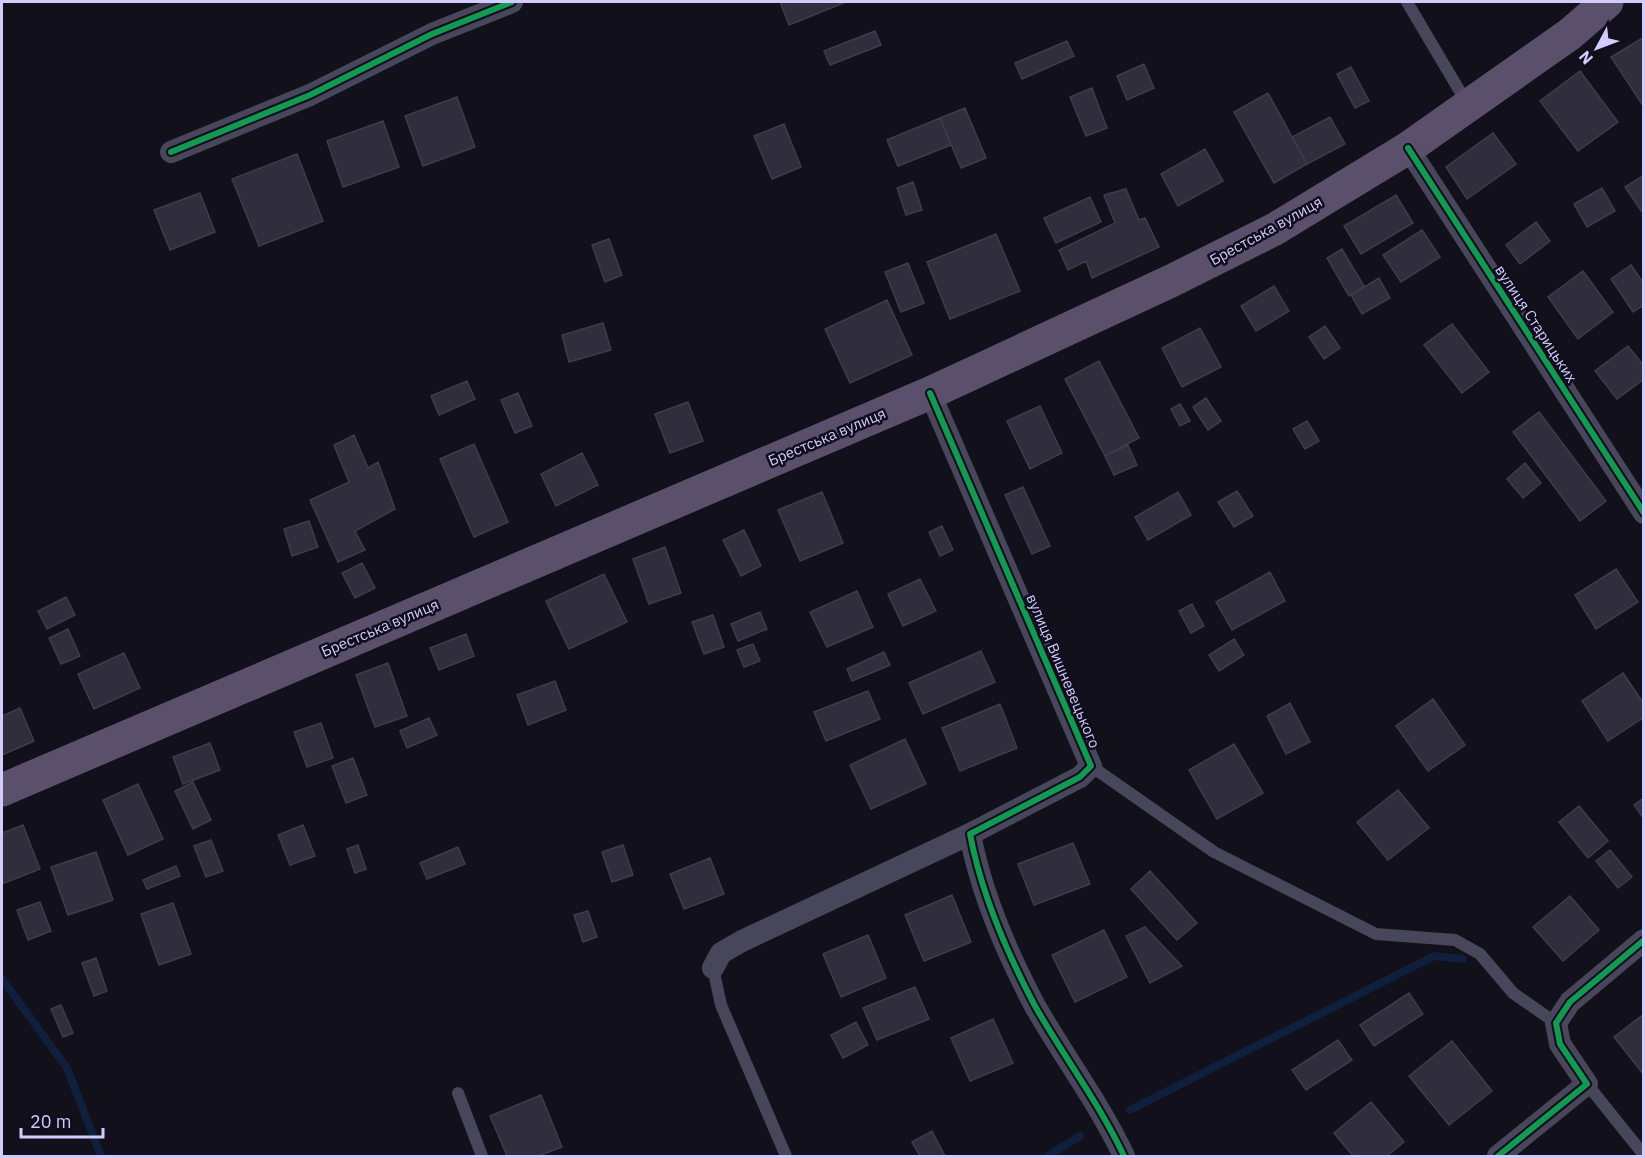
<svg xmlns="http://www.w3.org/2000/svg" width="1645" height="1158" font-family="'IBM Plex Sans',sans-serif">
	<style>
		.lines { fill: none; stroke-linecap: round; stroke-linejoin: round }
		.stream { stroke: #0f1f3c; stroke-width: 8 }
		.building { fill: #302e3c; stroke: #3e3b4d; stroke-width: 1.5 }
		.service { stroke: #47465a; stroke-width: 12 }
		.minor { stroke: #47465a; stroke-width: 22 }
		.primary { stroke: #5a506b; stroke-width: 33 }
		.cycleway-casing { stroke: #100d1d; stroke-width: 10 }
		.cycleway { stroke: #139951; stroke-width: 6 }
		.labels { text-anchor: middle; stroke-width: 5; stroke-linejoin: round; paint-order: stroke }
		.street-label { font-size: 15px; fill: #d2ccfc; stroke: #100d1d }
	</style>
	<rect width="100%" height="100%" fill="#12101a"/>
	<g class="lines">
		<path class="stream" d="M2 979 67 1068 101 1156
			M1130 1110 1434 956 1463 959
			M1048 1156 1080 1136"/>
	</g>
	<path class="building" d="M780 2H846L789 25Z
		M875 31 881 45 830 65 824 51Z
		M1644 37V107L1611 57Z
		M1067 41 1074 56 1022 79 1015 63Z
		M1144 64 1154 88 1127 100 1117 76Z
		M1351 67 1369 101 1355 108 1337 74Z
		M1580 71 1618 122 1578 151 1540 101Z
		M1092 88 1107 128 1086 136 1070 97Z
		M1268 93 1307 164 1274 183 1234 112Z
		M457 97 475 147 423 166 405 116Z
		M965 108 986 158 961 168 940 118Z
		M1330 117 1345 144 1307 164 1292 137Z
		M940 118 951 145 898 166 887 140Z
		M383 121 399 167 343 187 327 141Z
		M784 124 801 167 772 179 754 136Z
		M1493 133 1516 164 1467 199 1446 167Z
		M1205 149 1223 181 1178 206 1161 174Z
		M297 154 323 221 259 246 232 179Z
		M1644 175V211L1642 212 1625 187Z
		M913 182 922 210 906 215 897 188Z
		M1602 188 1615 211 1587 227 1574 204Z
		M1126 189 1139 220 1145 218 1159 247 1092 278 1086 261 1068 270 1059 250 1115 223 1104 195Z
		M200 193 215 232 170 250 154 210Z
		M1396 195 1413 223 1361 254 1344 226Z
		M1090 197 1101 222 1056 243 1044 218Z
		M1536 222 1550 241 1520 264 1506 245Z
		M1422 230 1440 257 1401 282 1383 255Z
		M996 234 1020 291 950 319 927 262Z
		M609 239 622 275 605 282 592 245Z
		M1342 249 1364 286 1349 296 1327 258Z
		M908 263 924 303 901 312 885 272Z
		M1631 265 1644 284V305L1633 312 1611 279Z
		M1583 271 1613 312 1578 339 1548 297Z
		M1379 278 1390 298 1362 314 1351 295Z
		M1274 286 1289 311 1256 331 1241 306Z
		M887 300 912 355 850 383 825 329Z
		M603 323 611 350 569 362 562 335Z
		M1452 324 1489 372 1462 393 1424 345Z
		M1325 326 1340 348 1324 359 1309 337Z
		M1200 328 1221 367 1182 387 1162 348Z
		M1628 346 1644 366V379L1617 399 1595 371Z
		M1099 361 1139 438 1105 456 1065 379Z
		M467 381 475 399 439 415 431 396Z
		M518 393 532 426 515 433 501 400Z
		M1206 398 1221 421 1208 430 1193 407Z
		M688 402 703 441 670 453 655 414Z
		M1180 404 1190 421 1180 426 1171 409Z
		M1040 406 1062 453 1030 469 1007 421Z
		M1539 412 1606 501 1580 521 1513 432Z
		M1307 421 1319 441 1305 449 1293 429Z
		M354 435 368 468 378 462 395 509 355 531 365 550 338 562 310 500 349 482 334 445Z
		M474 444 508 522 474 537 440 459Z
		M1128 445 1137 465 1114 475 1105 456Z
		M582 453 598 485 556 506 541 474Z
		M1525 463 1541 483 1523 498 1507 479Z
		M1023 487 1050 546 1032 554 1005 495Z
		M1237 491 1253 516 1234 527 1218 502Z
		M822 492 843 543 800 561 778 510Z
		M1178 492 1191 515 1148 540 1135 517Z
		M309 521 318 547 292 556 284 529Z
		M942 526 953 550 940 556 929 532Z
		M744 530 761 566 741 576 723 540Z
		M665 547 681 593 649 604 633 559Z
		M362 563 375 588 355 598 342 573Z
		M1616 569 1638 602 1596 629 1575 595Z
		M1270 572 1285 601 1232 630 1216 602Z
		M604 574 627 622 569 649 546 601Z
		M920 579 936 611 903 626 888 594Z
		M857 591 873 627 827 647 810 612Z
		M66 597 75 615 47 629 38 611Z
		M1192 604 1204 626 1191 633 1179 611Z
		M760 612 767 629 738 641 731 624Z
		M713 615 724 647 704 654 692 622Z
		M68 629 80 656 61 664 49 638Z
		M466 634 474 656 439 670 430 648Z
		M1234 639 1244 655 1219 671 1209 655Z
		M753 644 760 661 744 667 737 650Z
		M981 651 995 682 923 714 909 683Z
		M884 652 890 665 852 681 847 669Z
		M124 653 140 688 94 709 78 674Z
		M388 663 407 716 375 727 356 675Z
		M1623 673 1644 704V717L1608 741 1582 701Z
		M555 681 566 710 528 725 517 695Z
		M868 691 880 719 826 741 814 712Z
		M1433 699 1465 745 1428 771 1396 726Z
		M1290 703 1310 742 1286 754 1267 716Z
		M1000 704 1017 748 960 771 942 728Z
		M20 708 34 741 2 755V716Z
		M429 718 437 735 407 748 400 731Z
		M321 723 333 758 307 767 294 732Z
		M905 739 926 784 871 809 850 765Z
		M210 743 220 770 183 784 173 757Z
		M1234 744 1263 793 1217 819 1189 770Z
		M353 758 367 795 346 803 332 766Z
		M193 782 211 820 193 829 175 791Z
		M138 784 163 839 128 855 103 800Z
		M1398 790 1429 828 1388 860 1357 822Z
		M1644 798V819L1634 805Z
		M1579 806 1608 841 1588 858 1559 822Z
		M23 825 40 869 2 884V833Z
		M303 825 315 856 290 865 278 835Z
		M211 840 223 871 206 877 194 846Z
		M1073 843 1090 884 1034 905 1018 864Z
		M358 845 366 869 355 873 347 849Z
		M623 845 633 875 612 882 602 852Z
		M458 847 465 864 427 879 420 863Z
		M1610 850 1632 877 1618 888 1596 861Z
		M96 852 113 900 68 915 51 867Z
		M710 858 724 894 684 909 670 874Z
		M176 866 180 876 147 889 143 880Z
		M1150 871 1197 923 1177 940 1131 889Z
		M952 895 971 942 924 961 905 915Z
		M1570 896 1599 930 1563 961 1533 927Z
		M40 902 51 931 28 940 17 910Z
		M173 903 191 954 159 965 141 914Z
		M588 911 597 937 583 942 574 915Z
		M1145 927 1182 966 1150 983 1126 936Z
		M1104 930 1127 977 1075 1002 1052 955Z
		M868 935 886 978 841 997 823 954Z
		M96 958 107 991 94 996 82 963Z
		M915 987 929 1019 877 1040 863 1008Z
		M1409 993 1423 1014 1374 1046 1360 1025Z
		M61 1005 73 1033 63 1037 51 1009Z
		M1644 1014V1075L1614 1037Z
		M993 1019 1013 1063 970 1081 951 1038Z
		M856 1022 868 1045 843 1058 831 1035Z
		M1338 1040 1352 1060 1306 1090 1292 1070Z
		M1452 1041 1492 1091 1449 1125 1409 1076Z
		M541 1095 562 1147 538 1156H507L490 1116Z
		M1371 1102 1404 1142 1387 1156H1353L1334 1133Z
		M932 1131 945 1156H920L912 1142Z"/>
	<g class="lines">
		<path class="service" d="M1407 2 1468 105
			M1091 766 1214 852 1376 934 1455 940 1480 954 1513 993 1556 1023
			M713 968 721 1005 786 1156
			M1587 1084 1644 1155
			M458 1093 482 1156"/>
		<path class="minor" d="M1408 148 1644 513
			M171 152 310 95 432 34 512 2
			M930 393 1091 766 1080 777 970 834C981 893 1007 953 1035 1006 1064 1057 1099 1103 1124 1156
			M713 968 721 953 742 941 970 834
			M1498 1156 1587 1084 1560 1044 1556 1023 1570 1002 1644 940"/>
		<path class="primary" d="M2 790 930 393 1171 281 1275 229 1408 148 1570 34 1607 2"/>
		<defs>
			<path id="cycleway" d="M1408 148 1644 513
				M171 152 310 95 432 34 512 2
				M930 393 1091 766 1080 777 970 834C981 893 1007 953 1035 1006 1064 1057 1099 1103 1124 1156
				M1498 1156 1587 1084 1560 1044 1556 1023 1570 1002 1644 940"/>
		</defs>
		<use href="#cycleway" class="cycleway-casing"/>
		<use href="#cycleway" class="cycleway"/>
	</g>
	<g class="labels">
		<g class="street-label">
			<text transform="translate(1266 231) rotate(-29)" y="5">Брестська вулиця</text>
			<text transform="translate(1536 324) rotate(57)" y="5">вулиця Старицьких</text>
			<text transform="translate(827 437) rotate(-23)" y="5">Брестська вулиця</text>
			<text transform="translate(380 628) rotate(-23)" y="5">Брестська вулиця</text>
			<text transform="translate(1063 671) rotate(67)" y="5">вулиця Вишневецького</text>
		</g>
	</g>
	<rect width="1645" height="1158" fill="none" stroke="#d2ccfc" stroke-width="6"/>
	<g transform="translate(1597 48) rotate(229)" stroke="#100d1d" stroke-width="4.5" paint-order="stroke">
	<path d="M0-4.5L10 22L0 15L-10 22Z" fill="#d2ccfc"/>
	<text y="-9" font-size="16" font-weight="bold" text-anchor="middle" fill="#d2ccfc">N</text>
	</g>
	<path d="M21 1128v9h82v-9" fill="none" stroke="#d2ccfc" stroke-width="3"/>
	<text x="30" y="1128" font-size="18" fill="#d2ccfc" stroke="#100d1d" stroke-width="4.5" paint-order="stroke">20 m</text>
</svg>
